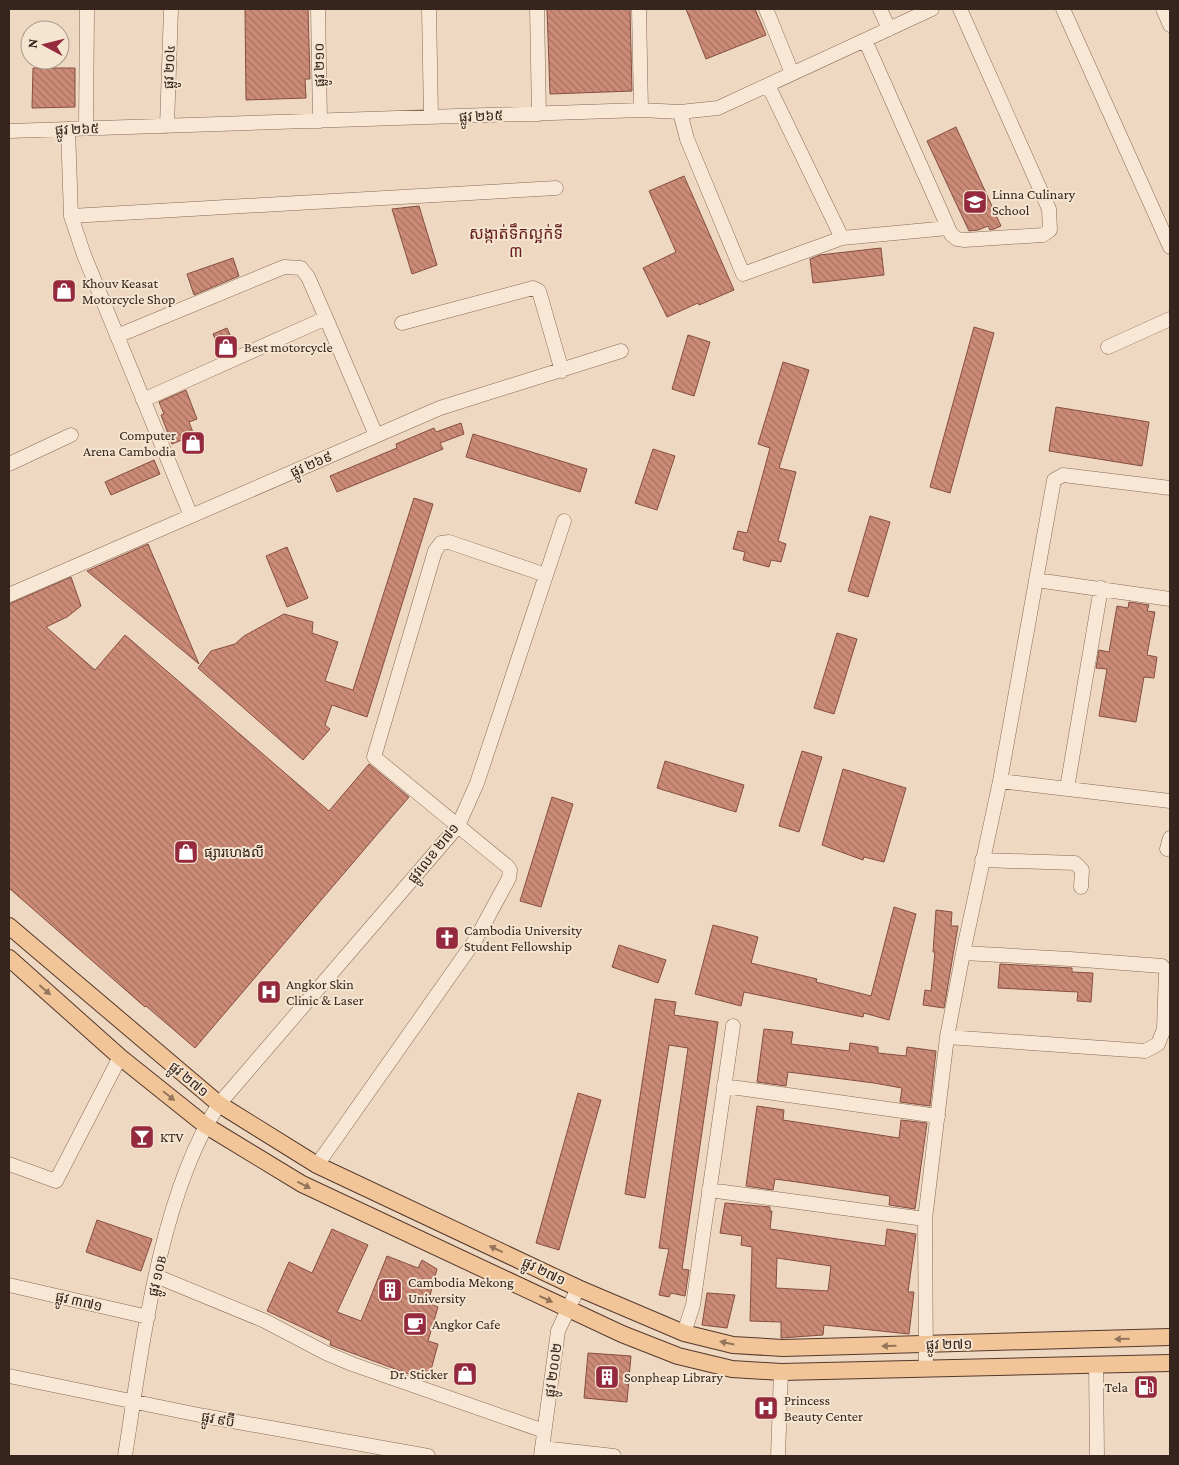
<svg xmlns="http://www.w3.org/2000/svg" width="1179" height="1465" font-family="'Crimson Pro','Noto Sans Khmer',serif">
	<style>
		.building { fill: url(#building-back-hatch); stroke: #864e3f; fill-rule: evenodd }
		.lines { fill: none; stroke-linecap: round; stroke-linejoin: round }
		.minor-casing { stroke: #876959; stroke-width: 15 }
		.major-casing { stroke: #54382d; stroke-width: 18 }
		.minor { stroke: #f8e7d4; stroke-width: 14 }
		.major { stroke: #f1c598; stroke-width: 16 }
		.oneway { fill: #94755a }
		.labels { text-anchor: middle; stroke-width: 4; stroke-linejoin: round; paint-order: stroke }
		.street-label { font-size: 14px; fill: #36251d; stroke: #f5e4d0 }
		.poi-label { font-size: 14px; fill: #36251d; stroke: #f5e4d0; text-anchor: start }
		.quarter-label { font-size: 16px; fill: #631e1d; stroke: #f5e4d0 }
	</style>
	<defs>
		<pattern id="building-back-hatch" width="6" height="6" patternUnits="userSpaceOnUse" patternTransform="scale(1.25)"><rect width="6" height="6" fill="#cc8b77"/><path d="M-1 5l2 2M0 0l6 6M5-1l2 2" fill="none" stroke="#a67161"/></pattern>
	</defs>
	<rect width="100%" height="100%" fill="#eed8c1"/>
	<path class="building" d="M245 9H308L310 79H305L306 98 246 100Z
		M547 9H630L632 91 550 94Z
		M686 9H755L766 35 706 59Z
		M33 68H75V107L32 108Z
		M956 127 1001 226 994 229 990 230 988 226 978 230 969 231 927 141Z
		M684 176 734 290 699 305 698 303 667 317 643 268 676 252 649 191Z
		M419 206 437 265 412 274 392 209Z
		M881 248 884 275 813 283 810 259 820 255Z
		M233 258 239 276 194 295 187 274Z
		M974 327 994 333 950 493 930 487Z
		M227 328 236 349 222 355 213 334Z
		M688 335 710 342 694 396 672 389Z
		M783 362 809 370 779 468 796 472 778 541 786 544 781 562 771 560 769 567 743 560 745 552 733 549 738 531 747 533 770 448 758 444Z
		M186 390 197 419 189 422 194 435 172 444 161 415 164 414 159 402Z
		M1056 407 1149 422 1142 466 1049 451Z
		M461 423 464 434 440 443 443 449 337 492 330 476 397 448 396 444 434 428 436 432Z
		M473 434 587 469 580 492 466 457Z
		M653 449 675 456 657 510 635 503Z
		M154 460 160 474 111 495 105 482Z
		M414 498 433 504 367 717 332 705 325 725 330 729 303 760 198 668 211 651 235 644 244 636 284 614 313 622 312 633 338 642 325 681 353 690Z
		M870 516 890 522 868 597 848 591Z
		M148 544 199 664 87 571Z
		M287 547 308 598 287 607 266 556Z
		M71 577 81 606 67 617 46 627 95 670 125 635 329 811 369 764 409 797 195 1048 146 1006 145 1007 9 888V604Z
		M1129 602 1149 605 1147 611 1155 612 1147 655 1157 657 1154 678 1144 677 1136 722 1099 716 1107 669 1096 668 1099 650 1109 652 1117 606 1128 608Z
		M837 633 857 639 834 714 814 708Z
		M802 751 822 757 799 832 779 826Z
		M665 761 744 785 736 812 657 788Z
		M843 769 906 788 884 862 864 857 863 860 822 845Z
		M552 797 573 804 541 907 520 901Z
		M894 907 916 914 889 1020 864 1013 863 1017 744 992 741 1006 695 994 713 925 758 937 751 963 817 979 816 982 871 996Z
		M936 910 952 912 951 926H958L944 1008 923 1005 925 990 931 991 935 952H933Z
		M619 945 666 960 658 983 612 967Z
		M1000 964 1072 968V972L1093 973 1091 1002 1077 1001 1078 992 998 988Z
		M655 999 676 1002 674 1015 718 1022 682 1269 689 1270 685 1296 671 1293 669 1297 659 1295 669 1249 659 1248 688 1048 669 1045 645 1198 625 1194Z
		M764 1029 793 1032 791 1044 849 1051 850 1043 878 1047V1053L906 1056 907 1047 936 1051 930 1106 900 1102 902 1088 874 1083 788 1072 786 1086 757 1082Z
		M578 1093 601 1100 559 1250 536 1243Z
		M757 1106 784 1110 783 1120 899 1138 901 1120 927 1123 915 1209 889 1205 890 1196 797 1182 775 1179 773 1190 746 1186Z
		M725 1203 770 1207V1211H772L770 1229 885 1246 887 1229 916 1234 908 1292H914L909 1334 824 1325 823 1335 781 1338V1322L750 1321 752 1247 741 1245 742 1236 720 1233ZM777 1258 831 1266 828 1291 776 1288Z
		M97 1220 152 1239 141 1271 86 1252Z
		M332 1229 368 1245 337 1312 361 1321 387 1256 418 1268 422 1260 437 1269 428 1303 438 1307 428 1341 438 1344 428 1381 330 1345 331 1341 267 1311 289 1262 312 1273Z
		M707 1293 735 1295 727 1328 702 1325Z
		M588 1353 631 1356 627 1402 584 1398Z"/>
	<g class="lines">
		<defs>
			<path id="minor" d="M318 9 320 121
				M429 9 431 117
				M537 9 539 114
				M639 9 641 110
				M766 9 792 73
				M880 9 889 29
				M1063 9 1170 247
				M1163 9 1170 25
				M865 40 951 234 957 239 965 240 1043 235 1050 230 1049 209 960 9
				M768 85 842 238
				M680 112 687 139 743 274 842 238 948 228
				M167 126 171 9
				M86 128 87 9
				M68 129 71 216 84 255 191 516
				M9 131 641 110 680 112 718 108 932 9
				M71 216 556 188
				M402 323 533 288 539 291 562 371
				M117 336 284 267 301 268 308 277 326 318 376 435
				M1108 347 1170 319
				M143 400 326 318
				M9 464 71 435
				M1036 580 1170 599
				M9 595 440 408 621 351
				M1000 781 1170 801
				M1067 788 1101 588
				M1167 849 1170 838
				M982 860 1075 863 1082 870 1081 887
				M947 1037 1145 1051 1158 1044 1164 1029 1166 971 1162 966 1070 959 963 953
				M724 1086 938 1116
				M9 1164 56 1181 120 1057
				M317 1165 476 939 509 878 510 870 507 866 374 757 435 551 441 543 449 542 546 575
				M709 1190 925 1219
				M156 1276 265 1321 326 1353 352 1364 544 1431
				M9 1285 148 1317
				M684 1333 693 1305 733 1026
				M1096 1365 1097 1456
				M926 1369 925 1219 947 1037 963 953 1000 781 1054 480 1063 475 1170 488
				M9 1376 204 1416 428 1456
				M542 1448 614 1456
				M125 1456C142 1348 159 1197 219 1104L458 826 477 783 564 521
				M541 1456 558 1331 578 1288
				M778 1456 781 1372"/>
			<path id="major" d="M9 926 219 1104 317 1165 578 1288 684 1333 733 1345 783 1348 1170 1337
				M9 958 120 1057 205 1125 302 1184 622 1334 678 1356 732 1369 781 1372 1170 1363"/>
		</defs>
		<use href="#minor" class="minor-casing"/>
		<use href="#major" class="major-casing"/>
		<use href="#minor" class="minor"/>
		<use href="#major" class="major"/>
	</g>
	<defs><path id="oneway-solid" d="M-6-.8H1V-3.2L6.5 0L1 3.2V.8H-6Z" transform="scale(1.25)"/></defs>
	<g class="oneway">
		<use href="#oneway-solid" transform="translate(45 990) rotate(41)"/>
		<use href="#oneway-solid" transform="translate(169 1096) rotate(39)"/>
		<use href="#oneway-solid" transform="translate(304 1185) rotate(27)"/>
		<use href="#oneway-solid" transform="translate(496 1249) rotate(-155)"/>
		<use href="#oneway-solid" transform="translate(546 1299) rotate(25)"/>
		<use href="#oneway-solid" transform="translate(1122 1339) rotate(178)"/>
		<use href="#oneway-solid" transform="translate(727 1343) rotate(-168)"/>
		<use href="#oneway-solid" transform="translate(889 1346) rotate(178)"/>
	</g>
	<defs>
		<symbol id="school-square" viewBox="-11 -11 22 22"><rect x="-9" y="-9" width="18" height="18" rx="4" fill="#95293d" stroke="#f5e4d0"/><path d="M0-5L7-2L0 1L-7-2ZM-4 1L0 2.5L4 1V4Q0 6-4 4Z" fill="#fff"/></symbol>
		<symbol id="shop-square" viewBox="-11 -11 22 22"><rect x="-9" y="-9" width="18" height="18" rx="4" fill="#95293d" stroke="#f5e4d0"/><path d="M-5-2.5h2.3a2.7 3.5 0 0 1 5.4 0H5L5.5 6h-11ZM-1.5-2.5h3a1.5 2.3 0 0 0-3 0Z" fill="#fff"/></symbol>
		<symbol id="church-square" viewBox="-11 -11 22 22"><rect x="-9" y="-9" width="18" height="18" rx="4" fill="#95293d" stroke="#f5e4d0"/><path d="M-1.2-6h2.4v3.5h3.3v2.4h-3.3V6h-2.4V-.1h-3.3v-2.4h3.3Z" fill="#fff"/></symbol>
		<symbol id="hospital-square" viewBox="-11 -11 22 22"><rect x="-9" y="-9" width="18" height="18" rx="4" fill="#95293d" stroke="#f5e4d0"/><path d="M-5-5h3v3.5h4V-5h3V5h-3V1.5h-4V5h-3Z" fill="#fff"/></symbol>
		<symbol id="bar-square" viewBox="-11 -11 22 22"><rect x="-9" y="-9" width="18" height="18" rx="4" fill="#95293d" stroke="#f5e4d0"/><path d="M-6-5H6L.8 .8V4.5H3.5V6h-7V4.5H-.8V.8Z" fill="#fff"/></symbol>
		<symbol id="building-square" viewBox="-11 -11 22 22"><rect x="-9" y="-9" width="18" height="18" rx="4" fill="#95293d" stroke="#f5e4d0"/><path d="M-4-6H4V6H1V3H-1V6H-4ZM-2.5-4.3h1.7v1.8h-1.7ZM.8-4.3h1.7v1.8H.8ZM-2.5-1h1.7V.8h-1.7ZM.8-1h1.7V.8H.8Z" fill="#fff"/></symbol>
		<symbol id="cafe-square" viewBox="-11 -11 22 22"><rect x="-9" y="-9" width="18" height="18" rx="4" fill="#95293d" stroke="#f5e4d0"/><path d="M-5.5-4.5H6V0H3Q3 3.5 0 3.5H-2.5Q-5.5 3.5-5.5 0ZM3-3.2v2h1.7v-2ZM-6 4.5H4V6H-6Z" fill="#fff"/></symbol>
		<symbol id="fuel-square" viewBox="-11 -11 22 22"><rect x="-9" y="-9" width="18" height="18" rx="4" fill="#95293d" stroke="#f5e4d0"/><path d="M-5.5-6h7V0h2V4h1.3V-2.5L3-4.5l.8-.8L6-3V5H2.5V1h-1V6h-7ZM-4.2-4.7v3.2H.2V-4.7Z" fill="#fff"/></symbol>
	</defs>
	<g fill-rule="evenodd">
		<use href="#school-square" x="961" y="188" width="28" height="28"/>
		<use href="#shop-square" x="50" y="277" width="28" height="28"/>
		<use href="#shop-square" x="212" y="333" width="28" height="28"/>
		<use href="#shop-square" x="179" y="429" width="28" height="28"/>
		<use href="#shop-square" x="172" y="838" width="28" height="28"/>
		<use href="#church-square" x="433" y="924" width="28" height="28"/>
		<use href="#hospital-square" x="255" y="978" width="28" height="28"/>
		<use href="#bar-square" x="128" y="1123" width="28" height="28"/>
		<use href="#building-square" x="376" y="1276" width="28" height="28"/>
		<use href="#cafe-square" x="401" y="1310" width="28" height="28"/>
		<use href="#shop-square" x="451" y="1360" width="28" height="28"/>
		<use href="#building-square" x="593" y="1363" width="28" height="28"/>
		<use href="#fuel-square" x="1132" y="1373" width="28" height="28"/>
		<use href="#hospital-square" x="752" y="1394" width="28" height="28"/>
	</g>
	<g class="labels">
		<g class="street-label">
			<text transform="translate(319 65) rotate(-91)" y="5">ផ្លូវ ២១០</text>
			<text transform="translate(169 67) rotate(-88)" y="5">ផ្លូវ ២០៤</text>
			<text transform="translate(481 116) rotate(-2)" y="5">ផ្លូវ ២៦៥</text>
			<text transform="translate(77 129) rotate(-2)" y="5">ផ្លូវ ២៦៥</text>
			<text transform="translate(311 464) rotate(-24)" y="5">ផ្លូវ ២៦៩</text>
			<text transform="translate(433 853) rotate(-51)" y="5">ផ្លូវលេខ ២៧១</text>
			<text transform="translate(189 1079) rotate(40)" y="5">ផ្លូវ ២៧១</text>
			<text transform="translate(544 1271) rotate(26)" y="5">ផ្លូវ ២៧១</text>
			<text transform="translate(157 1276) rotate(-77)" y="5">ផ្លូវ ១០B</text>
			<text transform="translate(79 1301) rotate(13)" y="5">ផ្លូវ ៣៧១</text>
			<text transform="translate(949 1344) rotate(-1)" y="5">ផ្លូវ ២៧១</text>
			<text transform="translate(553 1370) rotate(-82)" y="5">ផ្លូវ ២០០២</text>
			<text transform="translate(218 1419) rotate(11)" y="5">ផ្លូវ ៩ប៊ី</text>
		</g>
		<g class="poi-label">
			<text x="992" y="199">Linna Culinary<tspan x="992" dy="16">School</tspan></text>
			<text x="82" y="288">Khouv Keasat<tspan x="82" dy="16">Motorcycle Shop</tspan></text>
			<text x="244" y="352">Best motorcycle</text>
			<text x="176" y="440" text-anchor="end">Computer<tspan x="176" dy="16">Arena Cambodia</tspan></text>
			<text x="204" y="857">ផ្សារហេងលី</text>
			<text x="464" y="935">Cambodia University<tspan x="464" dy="16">Student Fellowship</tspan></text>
			<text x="286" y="989">Angkor Skin<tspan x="286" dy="16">Clinic &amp; Laser</tspan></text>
			<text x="160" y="1142">KTV</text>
			<text x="408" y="1287">Cambodia Mekong<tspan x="408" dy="16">University</tspan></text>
			<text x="432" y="1329">Angkor Cafe</text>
			<text x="448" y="1379" text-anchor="end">Dr. Sticker</text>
			<text x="624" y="1382">Sonpheap Library</text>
			<text x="1128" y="1392" text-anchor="end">Tela</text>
			<text x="784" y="1405">Princess<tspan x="784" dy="16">Beauty Center</tspan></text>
		</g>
		<g class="quarter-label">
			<text x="516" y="239">សង្កាត់ទឹកល្អក់ទី<tspan x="516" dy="18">៣</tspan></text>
		</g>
	</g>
	<rect width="1179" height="1465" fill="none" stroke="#36251d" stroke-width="20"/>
	<g transform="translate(45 45) rotate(277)"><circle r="24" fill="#f5e4d0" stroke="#a99888"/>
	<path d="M0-4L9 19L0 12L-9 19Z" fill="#95293d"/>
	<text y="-8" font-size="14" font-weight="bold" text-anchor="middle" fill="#36251d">N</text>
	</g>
</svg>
